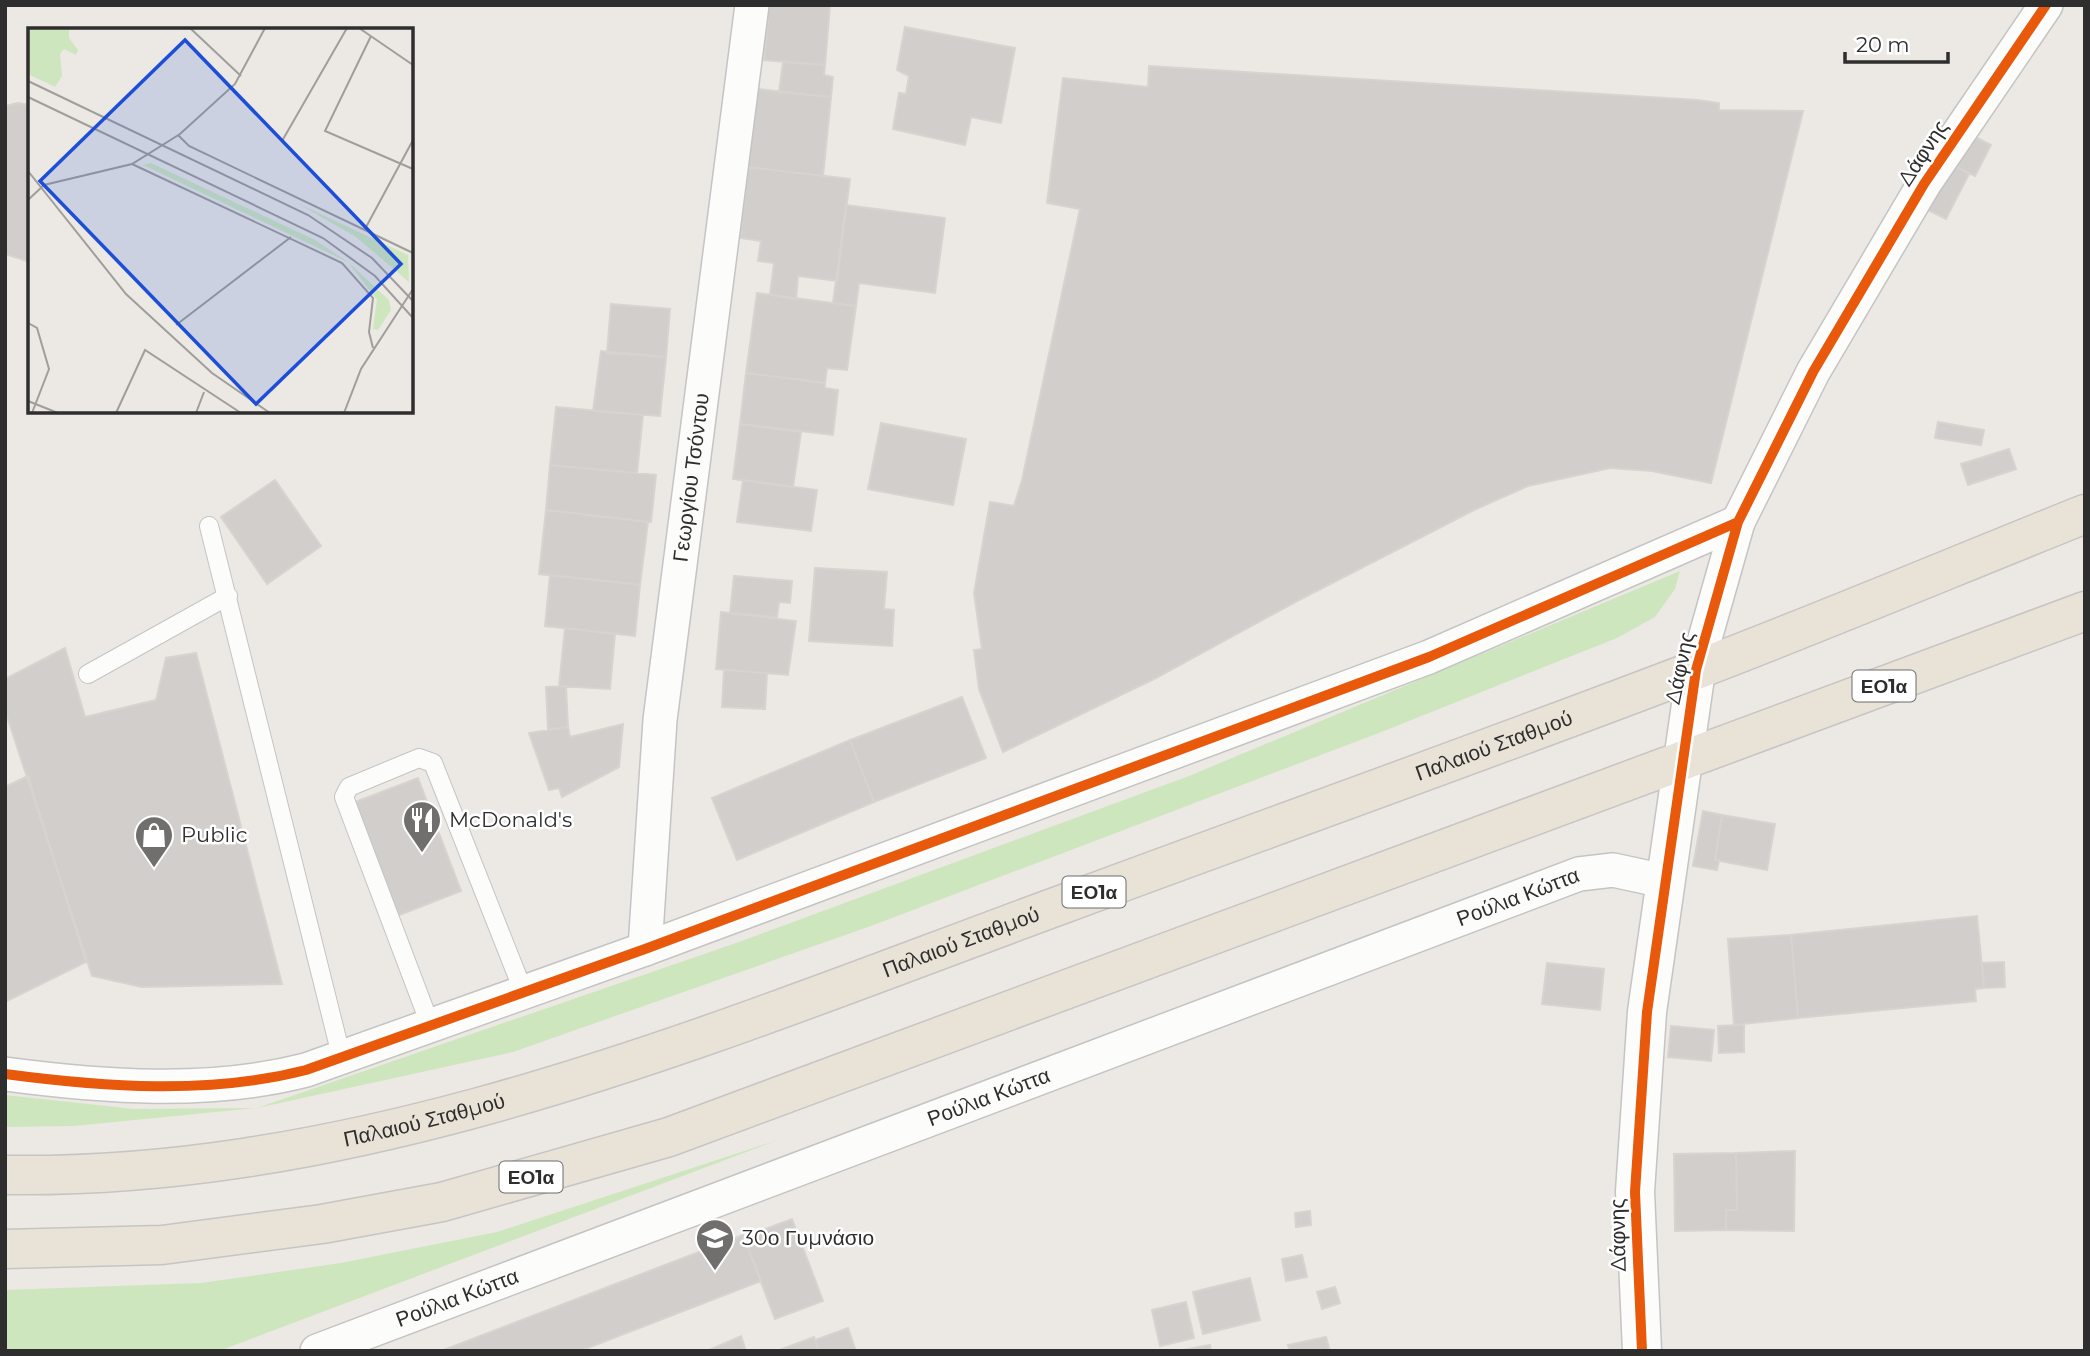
<svg xmlns="http://www.w3.org/2000/svg" width="2090" height="1356" font-family="Montserrat,sans-serif">
	<style>
		.green { fill: #cee6be }
		.building { fill: #d1cecb; stroke: #d7d4d0; stroke-width: 2 }
		.lines { fill: none; stroke-linecap: round; stroke-linejoin: round }
		.service-casing { stroke: #c5c4c5; stroke-width: 20 }
		.minor-casing { stroke: #c5c4c5; stroke-width: 36 }
		.tertiary-casing { stroke: #c5c4c5; stroke-width: 41 }
		.trunk-casing { stroke: #c6c5c4; stroke-width: 41 }
		.service { stroke: #fcfcfb; stroke-width: 18 }
		.minor { stroke: #fcfcfb; stroke-width: 33 }
		.tertiary { stroke: #fcfcfb; stroke-width: 38 }
		.trunk { stroke: #e9e2d6; stroke-width: 38 }
		.cycleway-casing { stroke: #fff; stroke-width: 15 }
		.cycleway { stroke: #e8590c; stroke-width: 10 }
		.labels { text-anchor: middle; stroke-width: 5; stroke-linejoin: round; paint-order: stroke }
		.shield { fill: #fff; stroke: #6d6d6d; stroke-width: 2 }
		.shield-label { font-size: 19px; font-weight: bold; fill: #2e2e2e }
		.street-label { font-size: 21px; fill: #2e2e2e; stroke: #fff }
		.poi-label { font-size: 21px; fill: #2e2e2e; stroke: #fff; text-anchor: start }
		.inset-road { fill: none; stroke: #a09e9b; stroke-width: 2 }
		.view { fill: #1d4ed8; fill-opacity: 0.15; stroke: #1d4ed8; stroke-width: 3.5 }
		.inset-edge { fill: none; stroke: #2e2e2e; stroke-width: 3.5 }
	</style>
	<rect width="100%" height="100%" fill="#ece8e4"/>
	<path class="green" d="M1680 571 1675 589 1655 617 1617 638 1384 731 871 926 513 1052 257 1108 74 1126 5 1127V1095L134 1109 257 1108 736 943 1189 776Z
		M778 1140 219 1351H5V1290L201 1283 341 1263 497 1232Z"/>
	<path class="building" d="M769 5H830L825 65 764 60Z
		M905 27 1015 48 1001 123 971 117 965 145 893 129 899 93 906 94 909 76 897 70Z
		M783 62 825 65 824 75 833 77 831 97 779 92Z
		M1149 66 1697 100 1719 103V110L1803 111 1711 483 1652 471 1610 468 1528 486 1476 509 1299 600 1156 678 1003 752 979 689 974 650 982 649 974 593 990 502 1014 506 1022 480 1080 209 1047 203 1063 78 1148 87Z
		M757 89 831 97 823 176 748 167Z
		M18 103 30 105V262L5 254V106Z
		M1965 132 1991 145 1975 176 1948 163Z
		M1944 160 1969 174 1946 219 1920 206Z
		M748 167 850 179 837 281 798 276 796 299 770 295 774 263 758 261 761 241 740 238Z
		M846 205 945 218 935 293 859 283 856 306 833 303Z
		M757 293 856 306 847 370 827 368 825 383 746 373Z
		M611 304 670 309 666 357 607 353Z
		M601 351 666 357 660 416 593 411Z
		M746 373 825 383V388L838 390 833 435 740 424Z
		M556 407 643 415 637 473 550 465Z
		M1938 422 1984 430 1981 445 1935 438Z
		M881 423 966 439 953 505 868 489Z
		M740 424 801 432 793 487 733 479Z
		M2009 449 2016 469 1968 485 1961 464Z
		M550 465 656 475 651 522 546 510Z
		M275 480 321 546 267 584 221 517Z
		M743 480 817 490 811 531 737 522Z
		M546 510 648 522 640 585 539 574Z
		M815 568 887 572 884 609 894 610 892 646 809 641Z
		M550 575 640 585 635 636 545 626Z
		M734 576 792 581 790 603 779 602 777 617 730 613Z
		M721 612 796 621 788 675 716 669Z
		M565 628 615 634 610 689 559 686Z
		M65 648 85 717 156 700 166 658 196 653 282 984 142 987 92 976 5 710V679Z
		M724 670 767 673 765 709 722 707Z
		M566 686 568 727 548 729 546 687Z
		M962 697 986 758 874 802 850 740Z
		M623 724 619 767 562 797 559 788 549 790 529 733 568 727 570 737Z
		M850 740 874 802 737 860 712 798Z
		M28 776 86 962 5 1002V787Z
		M418 778 461 891 397 916 355 802Z
		M1703 811 1722 815 1715 860H1719L1717 870 1693 866Z
		M1722 815 1775 824 1767 870 1715 860Z
		M1977 916 1984 988 1975 989 1976 1001 1798 1018 1791 935Z
		M1791 935 1798 1018 1734 1025 1728 939Z
		M2004 962 2005 987 1984 988 1982 963Z
		M1547 963 1604 969 1600 1010 1542 1004Z
		M1744 1025V1052L1719 1053 1718 1026Z
		M1671 1026 1714 1030 1711 1061 1668 1057Z
		M1795 1151 1794 1231 1726 1230V1210H1737L1736 1153Z
		M1736 1153 1737 1210H1726V1230L1675 1231 1674 1154Z
		M1310 1211 1311 1225 1296 1227 1295 1213Z
		M792 1219 823 1301 775 1319 744 1237Z
		M743 1235 761 1281 580 1351H441Z
		M1302 1255 1307 1277 1286 1281 1282 1259Z
		M1250 1278 1260 1320 1203 1334 1193 1292Z
		M1335 1287 1340 1303 1322 1309 1317 1292Z
		M1186 1302 1194 1338 1160 1346 1152 1310Z
		M848 1328 856 1351H819L815 1340Z
		M741 1336 746 1351H707Z
		M814 1337 819 1351H777Z
		M1326 1337 1330 1351H1290L1288 1345Z
		M1210 1345 1211 1351H1178Z"/>
	<g class="lines">
		<defs>
			<path id="service" d="M209 526 342 1059
				M88 674 228 596
				M431 1027 344 797 349 787 419 758 433 763 524 993"/>
			<g id="minor">
				<path d="M1696 670 1738 522 1813 372 1924 184 2046 5"/>
				<path id="s1" d="M645 949 660 720 752 5"/>
				<path d="M5 1074C103 1087 209 1095 306 1070L645 949 1429 657 1738 522"/>
				<path id="s2" d="M317 1351 1579 874 1613 870 1664 881"/>
			</g>
			<path id="tertiary" d="M1642 1351 1635 1192 1647 1012 1696 670"/>
			<g id="trunk">
				<path id="s3" d="M5 1175C375 1180 725 1028 1066 903 1276 825 1487 750 1696 670 1827 620 1955 566 2085 514"/>
				<path d="M5 1249 162 1245 322 1224 442 1202 669 1137 2085 611"/>
			</g>
		</defs>
		<use href="#service" class="service-casing"/>
		<use href="#minor" class="minor-casing"/>
		<use href="#tertiary" class="tertiary-casing"/>
		<use href="#trunk" class="trunk-casing"/>
		<use href="#service" class="service"/>
		<use href="#minor" class="minor"/>
		<use href="#tertiary" class="tertiary"/>
		<use href="#trunk" class="trunk"/>
		<defs>
			<path id="cycleway" d="M5 1074C103 1087 209 1095 306 1070L645 949 1429 657 1738 522
				M1642 1351 1635 1192 1647 1012 1696 670 1738 522 1813 372 1924 184 2046 5"/>
		</defs>
		<use href="#cycleway" class="cycleway-casing"/>
		<use href="#cycleway" class="cycleway"/>
	</g>
	<defs>
		<symbol id="restaurant-pin" viewBox="-11 -11 22 30"><path d="M0 17L-7.5 6A9.5 9.5 0 1 1 7.5 6Z" fill="#706f6e" stroke="#fff"/><path d="M-5-6h1v4h1v-4h1v4h1v-4h1v5L-1.5 .5V6h-2V.5L-5-1ZM5-6V6H3V1.5H1.5Q1.5-4 5-6Z" fill="#fff"/></symbol>
		<symbol id="shop-pin" viewBox="-11 -11 22 30"><path d="M0 17L-7.5 6A9.5 9.5 0 1 1 7.5 6Z" fill="#706f6e" stroke="#fff"/><path d="M-5-2.5h2.3a2.7 3.5 0 0 1 5.4 0H5L5.5 6h-11ZM-1.5-2.5h3a1.5 2.3 0 0 0-3 0Z" fill="#fff"/></symbol>
		<symbol id="school-pin" viewBox="-11 -11 22 30"><path d="M0 17L-7.5 6A9.5 9.5 0 1 1 7.5 6Z" fill="#706f6e" stroke="#fff"/><path d="M0-5L7-2L0 1L-7-2ZM-4 1L0 2.5L4 1V4Q0 6-4 4Z" fill="#fff"/></symbol>
	</defs>
	<g fill-rule="evenodd">
		<use href="#restaurant-pin" x="400" y="798" width="44" height="60"/>
		<use href="#shop-pin" x="132" y="813" width="44" height="60"/>
		<use href="#school-pin" x="693" y="1216" width="44" height="60"/>
	</g>
	<g class="labels">
		<g class="shield">
			<rect x="1852.5" y="670.5" width="63" height="31" rx="5"/>
			<rect x="1062.5" y="876.5" width="63" height="31" rx="5"/>
			<rect x="499.5" y="1161.5" width="63" height="31" rx="5"/>
		</g>
		<g class="shield-label">
			<text x="1884" y="693">ΕΟ1α</text>
			<text x="1094" y="899">ΕΟ1α</text>
			<text x="531" y="1184">ΕΟ1α</text>
		</g>
		<g class="street-label">
			<text transform="translate(1923 153) rotate(-57)" y="7">Δάφνης</text>
			<text dy="7" stroke="none"><textPath href="#s1" startOffset="474">Γεωργίου Τσόντου</textPath></text>
			<text transform="translate(1680 668) rotate(-78)" y="7">Δάφνης</text>
			<text dy="7" stroke="none"><textPath href="#s3" startOffset="1558">Παλαιού Σταθμού</textPath></text>
			<text dy="7" stroke="none"><textPath href="#s2" startOffset="1284">Ρούλια Κώττα</textPath></text>
			<text dy="7" stroke="none"><textPath href="#s3" startOffset="990">Παλαιού Σταθμού</textPath></text>
			<text dy="7" stroke="none"><textPath href="#s2" startOffset="718">Ρούλια Κώττα</textPath></text>
			<text dy="7" stroke="none"><textPath href="#s3" startOffset="424">Παλαιού Σταθμού</textPath></text>
			<text transform="translate(1618 1235) rotate(-91)" y="7">Δάφνης</text>
			<text dy="7" stroke="none"><textPath href="#s2" startOffset="150">Ρούλια Κώττα</textPath></text>
		</g>
		<g class="poi-label">
			<text x="449" y="827">McDonald's</text>
			<text x="181" y="842">Public</text>
			<text x="742" y="1245">30ο Γυμνάσιο</text>
		</g>
	</g>
	<g transform="translate(28 28)">
		<rect width="385" height="385" fill="#ece8e4"/>
		<path d="M0 0H41V10L50 22 48 27 36 21 32 26 34 48 27 59 0 46ZM123 135 287 212 320 234 361 272 363 282 350 302 345 301 349 272 320 234 115 137ZM269 175 380 227 381 254 328 209Z" fill="#cee6be"/>
		<path class="inset-road" d="M162 0 213 48M331 0 385 37M343 8 297 103 385 141M0 53 280 187 344 230 385 273M0 69 295 210 347 248 385 290M150 107 161 118 385 225M254 113 319 0M104 136 314 235 345 270 341 304 345 320M0 143 98 266 184 345 242 385M0 172 16 157 104 136 152 106 207 56 237 0M337 201 385 112M0 295 9 300 21 341 4 385M148 297 263 209M0 373 30 385M88 385 117 322 213 385M168 385 176 364M316 385 333 341 385 261"/>
		<path class="view" d="M157 12 373 236 228 376 12 153Z"/>
		<rect width="385" height="385" class="inset-edge"/>
	</g>
	<rect width="2090" height="1356" fill="none" stroke="#2e2e2e" stroke-width="14"/>
	<path d="M1845 52v10h103v-10" fill="none" stroke="#2e2e2e" stroke-width="3.5"/>
	<text x="1856" y="52" font-size="21" fill="#2e2e2e" stroke="#ffffff" stroke-width="5" paint-order="stroke">20 m</text>
</svg>
